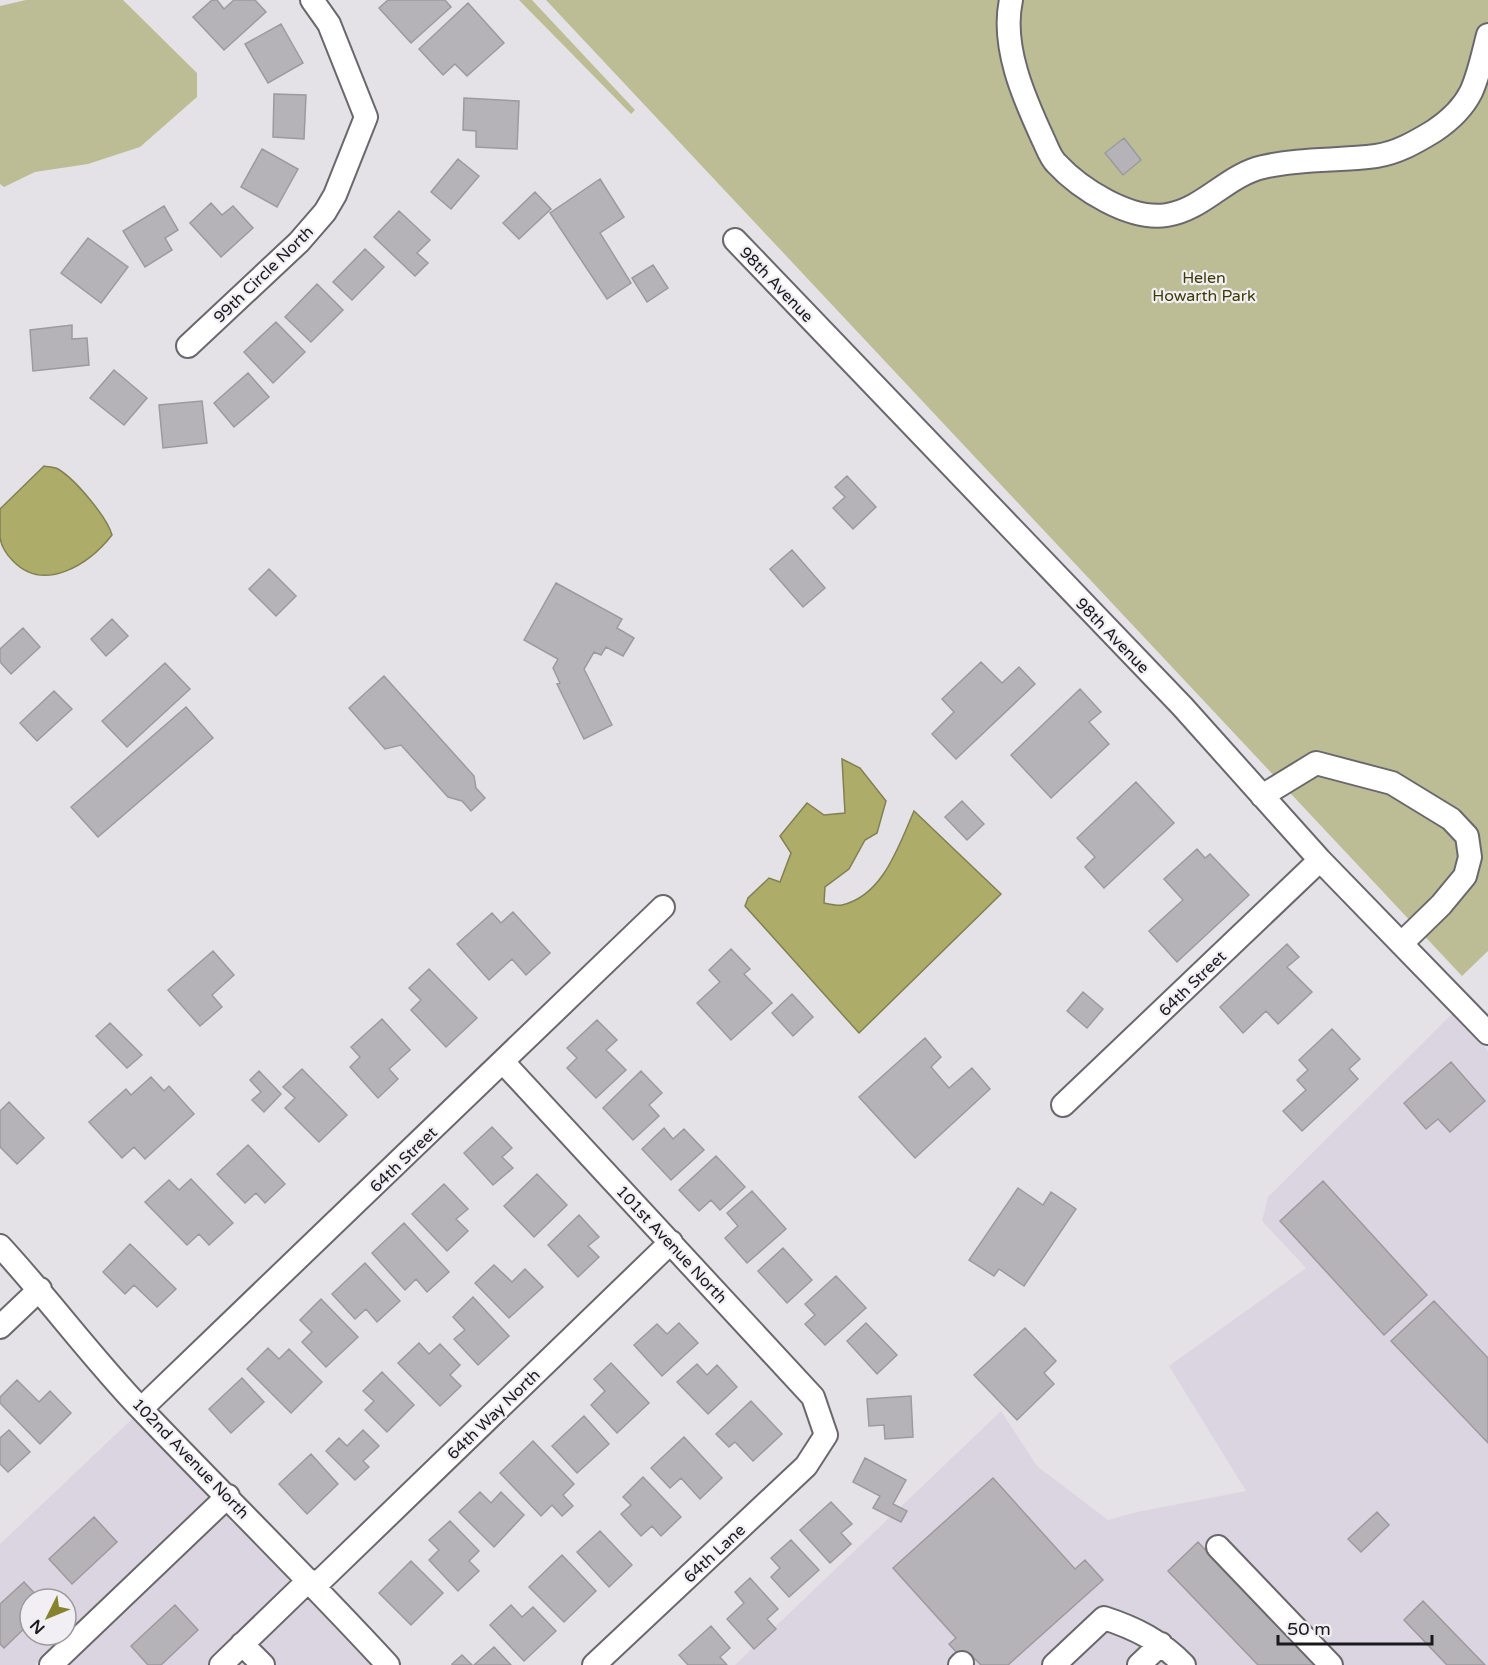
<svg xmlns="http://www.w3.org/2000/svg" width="1488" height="1665" font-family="'Varela Round',sans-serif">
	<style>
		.built { fill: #dbd5e1; fill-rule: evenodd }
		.green { fill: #bdbd95 }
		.water { fill: #adac69; stroke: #818052; stroke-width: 1.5 }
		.building { fill: #b6b3b8; stroke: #9c9a9f; stroke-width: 1.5 }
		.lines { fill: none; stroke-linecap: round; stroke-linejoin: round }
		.minor-casing { stroke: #6a686c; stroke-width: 26 }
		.minor { stroke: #fff; stroke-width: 22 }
		.labels { text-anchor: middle; stroke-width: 4.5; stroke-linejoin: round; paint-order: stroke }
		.street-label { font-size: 16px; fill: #1a191b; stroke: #f2eff4 }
		.park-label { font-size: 16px; fill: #3d3b03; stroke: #f2eff4 }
	</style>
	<rect width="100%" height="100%" fill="#e4e2e7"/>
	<path class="built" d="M1453 1013 1488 1051V1665H735L1001 1411 1037 1466 1108 1520 1137 1512 1246 1491 1169 1366 1306 1268 1262 1221 1268 1197Z
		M133 1418 212 1497 35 1665H0V1544ZM30 1599H66V1635H30Z
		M226 1512 372 1665H66Z"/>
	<path class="green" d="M26 0H123L197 73V97L140 147 88 164 35 172 4 187 0 184V6Z
		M519 0H532L635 110 631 114Z
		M546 0H1488V951L1462 976Z"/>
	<path class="water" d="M44 466C48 467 54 467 58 469 75 479 107 517 112 535 90 563 45 594 13 561 7 555 1 547 0 537 0 528 0 518 0 509Z
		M842 759 860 768 886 801 877 833 865 840 849 869 825 887 824 903C829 904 837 906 842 905 883 896 899 845 914 811L1001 894 859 1033 745 906 748 898 769 878 780 882 791 853 780 836 807 803 824 815 845 813Z"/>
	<path class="building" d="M212 0H217L224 9 234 0H255L266 12 224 50 193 17Z
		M388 0H445L451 7 411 43 379 8Z
		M468 3 504 43 467 76 455 64 443 75 419 49Z
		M281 24 303 63 268 83 245 44Z
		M274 94 306 95 304 139 273 137Z
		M464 98 519 101 517 149 476 147V131L463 130Z
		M1124 138 1141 160 1123 175 1105 153Z
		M262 149 298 169 277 207 241 187Z
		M458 159 479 176 451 209 431 192Z
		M600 179 624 217 600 233 631 283 607 299 550 213Z
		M535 192 551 209 519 239 503 223Z
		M211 203 222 215 233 206 253 228 221 257 190 223Z
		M164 206 178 230 165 238 172 250 145 267 123 231Z
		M399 211 430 240 417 253 428 263 415 276 374 237Z
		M88 238 128 267 101 303 61 273Z
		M365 249 384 267 352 300 333 282Z
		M653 265 668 288 647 302 632 278Z
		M317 284 343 310 311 342 285 317Z
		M276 322 305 352 273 383 244 352Z
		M72 325V339L87 338 89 365 33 371 30 330Z
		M114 370 147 398 124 425 90 398Z
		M248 373 269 397 234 427 214 403Z
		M202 401 207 443 163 448 159 405Z
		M847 476 876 507 853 529 833 508 845 497 835 487Z
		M792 550 825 588 803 607 770 569Z
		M269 569 296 596 276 616 249 589Z
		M556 583 622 619 617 628 634 638 623 656 606 647 601 655 594 652 584 669 612 725 584 739 557 684 560 683 553 668 558 659 524 640Z
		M112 619 128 636 106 656 91 639Z
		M23 628 40 647 11 674 0 662V649Z
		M981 662 1002 683 1019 667 1035 684 956 759 932 734 954 712 942 699Z
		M165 663 190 689 127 747 102 721Z
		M384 676 474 776 476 788 485 798 471 811 462 801 448 797 401 745 385 749 349 708Z
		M1080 689 1101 712 1089 722 1109 744 1051 798 1011 755Z
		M54 691 72 709 37 741 20 723Z
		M186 707 213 738 98 837 71 807Z
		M1136 782 1174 823 1104 888 1085 867 1095 857 1077 838Z
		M962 801 984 824 967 840 945 817Z
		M1197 849 1205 858 1210 854 1249 895 1177 962 1149 931 1183 900 1164 879Z
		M513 912 550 953 526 975 512 959 489 980 457 944 492 913 501 923Z
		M1287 944 1299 957 1287 967 1312 992 1278 1024 1266 1011 1243 1033 1220 1007Z
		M731 949 750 969 744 974 772 1003 731 1040 697 1003 720 982 709 970Z
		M213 951 234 975 212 995 222 1007 200 1026 168 990Z
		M429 969 477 1018 446 1047 411 1010 421 1000 409 988Z
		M1083 992 1103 1009 1087 1028 1067 1011Z
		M792 994 813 1017 793 1036 772 1013Z
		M382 1019 410 1050 389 1069 398 1079 378 1098 350 1067 360 1057 351 1047Z
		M597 1020 617 1040 606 1050 626 1070 596 1098 567 1068 577 1058 567 1048Z
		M110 1023 142 1055 127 1068 96 1036Z
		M1332 1029 1360 1059 1349 1069 1358 1079 1302 1131 1283 1111 1306 1090 1297 1080 1308 1070 1299 1060Z
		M925 1038 941 1057 931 1067 949 1088 972 1068 990 1089 915 1158 859 1097Z
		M1451 1062 1485 1101 1450 1132 1438 1119 1426 1129 1404 1103Z
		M302 1069 347 1115 319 1142 285 1108 295 1098 283 1087Z
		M259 1071 281 1094 264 1112 252 1100 261 1092 250 1080Z
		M641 1071 662 1093 649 1105 659 1116 633 1140 603 1108Z
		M151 1077 164 1091 169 1086 194 1114 145 1159 134 1147 122 1158 89 1122 126 1089 131 1095Z
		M9 1102 44 1138 17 1164 0 1147V1111Z
		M492 1127 512 1148 502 1157 513 1168 493 1185 464 1153Z
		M664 1128 673 1139 684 1129 704 1150 671 1180 642 1149Z
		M248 1145 285 1184 265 1203 256 1193 245 1203 217 1174Z
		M716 1156 745 1187 720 1210 711 1200 699 1211 679 1190Z
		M537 1174 567 1205 534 1237 504 1206Z
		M191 1179 233 1223 209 1245 199 1234 187 1245 145 1202 169 1180 179 1190Z
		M1323 1181 1427 1295 1384 1335 1280 1221Z
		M444 1184 468 1209 456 1219 468 1231 447 1251 412 1214Z
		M1018 1188 1043 1205 1051 1192 1076 1209 1024 1286 999 1269 994 1276 969 1260Z
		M752 1191 786 1229 747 1263 725 1238 738 1226 727 1213Z
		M579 1215 599 1237 588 1246 599 1257 578 1277 548 1245Z
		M404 1223 449 1272 427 1292 416 1279 405 1290 372 1253Z
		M130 1244 176 1289 157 1307 134 1285 125 1294 103 1272Z
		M783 1248 812 1280 787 1303 758 1271Z
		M365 1263 400 1301 377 1322 366 1309 355 1319 332 1294Z
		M494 1265 512 1282 525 1269 543 1287 509 1318 475 1283Z
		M836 1276 866 1308 825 1345 805 1324 815 1315 805 1304Z
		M473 1297 509 1336 478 1365 454 1339 465 1330 453 1317Z
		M321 1299 358 1337 326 1367 302 1342 312 1332 300 1320Z
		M1434 1301 1488 1358V1443L1391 1341Z
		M679 1323 698 1343 662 1376 634 1345 657 1324 667 1334Z
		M866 1323 897 1355 877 1374 847 1341Z
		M1025 1328 1056 1361 1044 1373 1054 1384 1017 1420 974 1375Z
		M419 1343 429 1354 440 1344 460 1365 450 1375 461 1386 440 1406 398 1363Z
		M268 1348 279 1359 289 1349 322 1382 291 1413 247 1369Z
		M611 1363 649 1403 617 1433 591 1405 605 1391 594 1379Z
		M697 1364 707 1375 717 1365 737 1387 708 1414 677 1382Z
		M382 1372 414 1405 387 1432 365 1410 374 1401 363 1391Z
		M242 1378 264 1402 231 1433 209 1409Z
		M17 1380 39 1402 50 1391 71 1413 40 1444 0 1403V1397Z
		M911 1396 913 1437 885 1439 884 1425 869 1426 867 1399Z
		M751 1401 782 1434 753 1461 735 1442 729 1447 716 1434Z
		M584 1416 609 1444 577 1473 552 1446Z
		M9 1430 30 1452 8 1472 0 1464V1438Z
		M363 1430 379 1446 363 1461 369 1467 355 1480 326 1451 339 1438 347 1446Z
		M684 1437 722 1478 700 1499 681 1478 670 1488 651 1468Z
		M533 1441 574 1484 563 1495 573 1506 562 1516 552 1505 541 1516 500 1473Z
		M311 1454 338 1484 307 1514 279 1484Z
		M865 1458 906 1480 893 1504 907 1511 901 1522 873 1508 880 1496 853 1482Z
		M643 1477 681 1517 661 1536 652 1526 641 1536 621 1514 631 1505 623 1497Z
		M993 1478 1075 1569 1085 1560 1103 1580 1008 1665H981L975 1659 968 1665 949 1644 956 1638 893 1568Z
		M480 1492 491 1503 501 1492 524 1515 494 1547 459 1512Z
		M831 1502 852 1524 841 1533 851 1544 830 1563 800 1530Z
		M1377 1512 1389 1525 1361 1552 1348 1539Z
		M94 1517 117 1542 72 1584 49 1559Z
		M450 1521 479 1551 469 1561 479 1571 458 1591 429 1560 439 1550 429 1540Z
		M600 1531 632 1565 609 1587 577 1552Z
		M791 1540 819 1570 789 1597 771 1577 780 1568 771 1558Z
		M1198 1542 1315 1665H1258L1168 1571Z
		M562 1555 596 1591 564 1622 529 1587Z
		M411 1561 443 1593 411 1625 379 1593Z
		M750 1578 778 1609 767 1619 776 1629 754 1649 727 1619 744 1603 735 1592Z
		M24 1582 40 1599H30V1623L4 1648 0 1644V1604Z
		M1423 1601 1485 1665H1447L1404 1620Z
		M175 1605 198 1630 161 1665H148L131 1646Z
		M511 1605 522 1617 533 1607 556 1631 524 1661 490 1625Z
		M711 1626 730 1648 720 1657 727 1665H688L679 1655Z
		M494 1647 511 1665H474Z
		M462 1655 472 1665H452V1664Z"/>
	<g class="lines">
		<defs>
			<path id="minor" d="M1011 0C1001 46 1024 98 1043 139 1047 147 1050 157 1056 163 1080 189 1130 221 1167 215 1204 209 1227 175 1263 167 1301 158 1339 161 1376 156 1397 153 1416 142 1434 131 1449 121 1463 108 1471 92 1479 75 1483 54 1488 35
				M735 240 1182 706 1320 860 1488 1033
				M188 346 299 242 325 212 335 195 366 117 329 24 312 0
				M1262 796 1316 763 1392 783 1451 819 1467 836 1470 857 1465 876 1441 905 1402 943
				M503 1062 813 1397 826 1435 806 1466 594 1665
				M1063 1105 1320 860
				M0 1246C49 1299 92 1358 142 1410 224 1496 308 1578 388 1665
				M0 1327 40 1289
				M141 1409 663 907
				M1218 1547 1331 1665
				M315 1586 671 1242
				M242 1644 263 1665
				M51 1665 228 1496
				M221 1665 309 1580
				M960 1665 962 1663
				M1054 1665 1104 1618C1135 1628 1161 1641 1184 1665
				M1139 1665 1161 1644"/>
		</defs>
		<use href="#minor" class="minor-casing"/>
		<use href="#minor" class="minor"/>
	</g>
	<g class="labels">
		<g class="street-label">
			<text transform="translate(263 274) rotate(-44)" y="6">99th Circle North</text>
			<text transform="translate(777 284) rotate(46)" y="6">98th Avenue</text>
			<text transform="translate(1113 635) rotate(46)" y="6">98th Avenue</text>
			<text transform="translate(1192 983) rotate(-44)" y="6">64th Street</text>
			<text transform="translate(403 1159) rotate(-44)" y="6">64th Street</text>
			<text transform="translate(672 1244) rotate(47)" y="6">101st Avenue North</text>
			<text transform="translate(493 1414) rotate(-44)" y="6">64th Way North</text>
			<text transform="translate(191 1458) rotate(46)" y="6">102nd Avenue North</text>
			<text transform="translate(714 1553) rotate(-43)" y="6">64th Lane</text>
		</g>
		<g class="park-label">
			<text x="1204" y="283">Helen<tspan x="1204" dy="18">Howarth Park</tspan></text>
		</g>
	</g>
	<g transform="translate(48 1617) rotate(227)"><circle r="28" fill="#f2eff4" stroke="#9c999d" stroke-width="1.5"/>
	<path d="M0-4.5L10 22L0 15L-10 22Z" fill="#86832c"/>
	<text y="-9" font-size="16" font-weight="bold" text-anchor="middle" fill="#1a191b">N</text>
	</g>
	<path d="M1278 1635v9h154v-9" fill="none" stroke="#1a191b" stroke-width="3"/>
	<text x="1287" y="1635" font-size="18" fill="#1a191b" stroke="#f2eff4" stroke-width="4.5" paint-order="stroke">50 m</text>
</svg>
